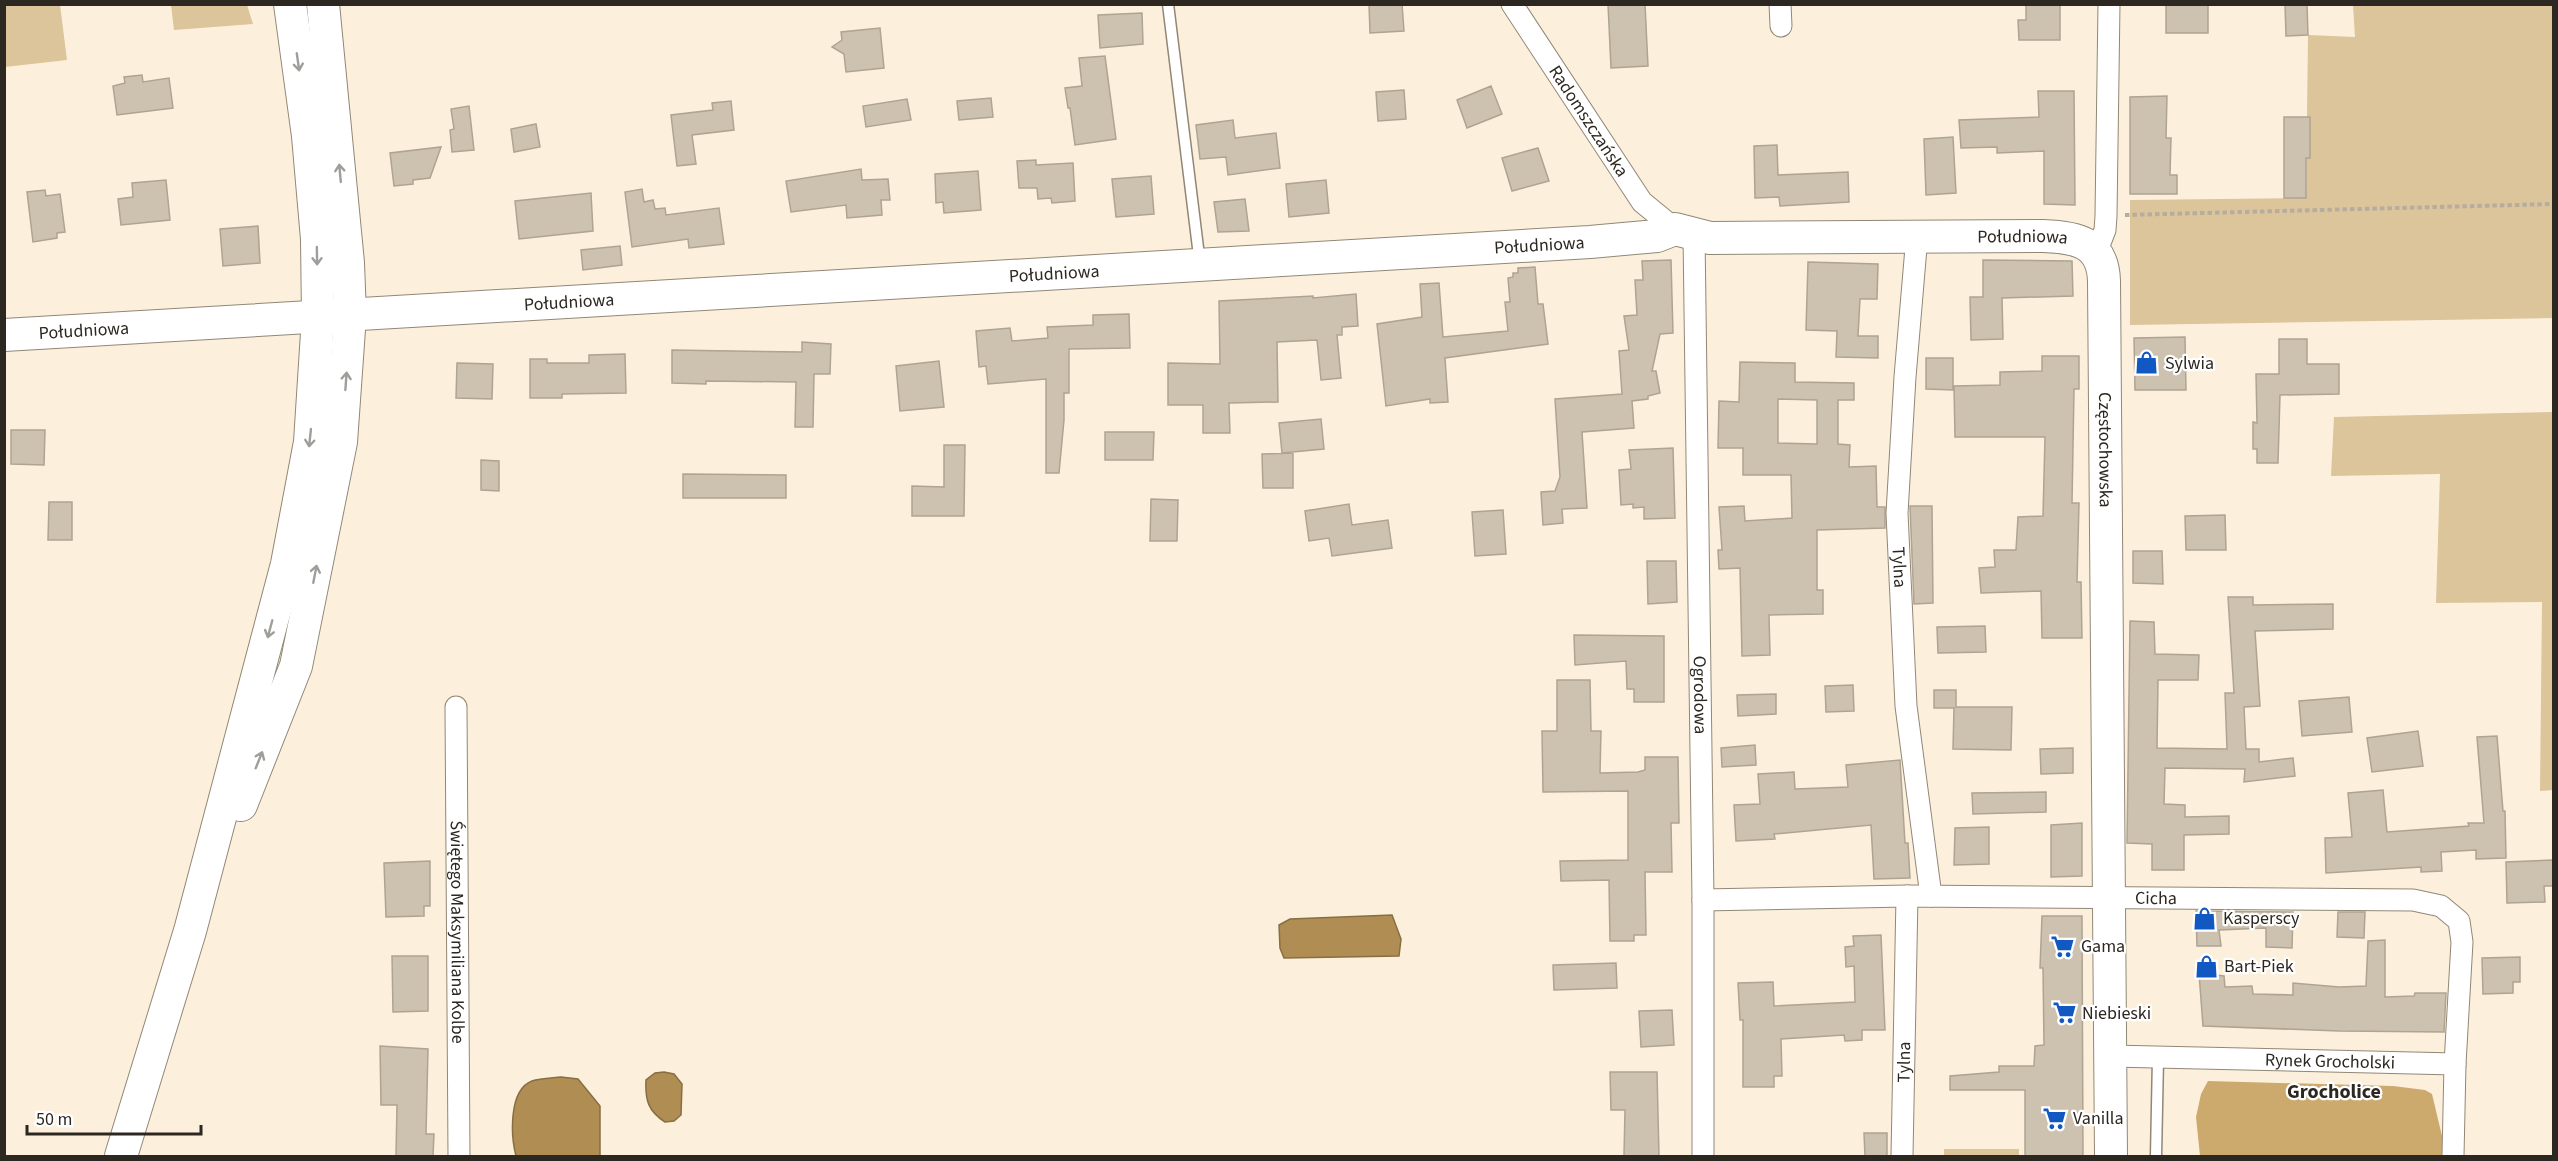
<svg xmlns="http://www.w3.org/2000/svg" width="2558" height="1161" font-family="'Source Sans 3',sans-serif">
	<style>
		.green { fill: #dcc49b }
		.forest { fill: #cca96d }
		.water { fill: #b08d52; stroke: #886e43; stroke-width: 1.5 }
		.building { fill: #cdc2af; stroke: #afa391; stroke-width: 1.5; fill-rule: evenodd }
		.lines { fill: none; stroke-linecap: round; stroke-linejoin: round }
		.lane-casing { stroke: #928776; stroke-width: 13 }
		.street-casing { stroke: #928776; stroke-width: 23 }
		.secondary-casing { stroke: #928776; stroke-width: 34 }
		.path { stroke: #b7ad9e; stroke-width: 4; stroke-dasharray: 4.5 3; stroke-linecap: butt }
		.lane { stroke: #fff; stroke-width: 10 }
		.street { stroke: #fff; stroke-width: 21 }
		.secondary { stroke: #fff; stroke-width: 32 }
		.oneway { stroke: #a09e9b }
		.labels { text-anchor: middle; stroke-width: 4.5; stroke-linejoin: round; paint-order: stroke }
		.street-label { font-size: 18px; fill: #2c2720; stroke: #fff }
		.poi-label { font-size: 18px; fill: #2c2720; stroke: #fff; text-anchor: start }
		.neighbourhood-label { font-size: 20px; font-weight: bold; fill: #2c2720; stroke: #fff }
	</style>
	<rect width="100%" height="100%" fill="#fcf0dd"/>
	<path class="green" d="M5 4 60 5 67 60 5 67Z
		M171 5H247L253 24 174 30Z
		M2353 5H2553V318L2130 325V200L2306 198 2308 35 2355 37Z
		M2553 412 2554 790 2540 791 2542 602 2436 603 2440 474 2331 476 2334 417Z
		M1944 1149H2019V1156H1944Z"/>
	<path class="forest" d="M2208 1081 2393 1086 2425 1090 2432 1094 2442 1136V1156H2200L2196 1117 2201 1094Z"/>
	<path class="water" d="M1392 915 1401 939 1399 956 1284 958 1280 948 1279 925 1290 919Z
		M664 1072 674 1074 682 1084 681 1115 674 1121 665 1122C648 1111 645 1100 646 1080L655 1073Z
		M561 1077 578 1079 600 1106V1156H516C511 1137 508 1090 532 1081 540 1078 552 1078 561 1077Z"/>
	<path class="building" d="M1369 4H1402L1404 31 1370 33Z
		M1608 4H1645L1648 66 1611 68Z
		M2166 4H2208V33H2166Z
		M2285 4H2307L2308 35 2286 36Z
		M2026 5H2060V40H2019L2018 20H2026Z
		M1142 13 1143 44 1100 48 1098 15Z
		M880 28 884 68 846 72 844 54 832 47 842 40 841 32Z
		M1105 56 1116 139 1075 145 1070 108H1068L1065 88 1082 86 1079 58Z
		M142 75 143 82 169 78 173 108 117 115 113 86 125 83 124 77Z
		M1491 86 1502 114 1467 128 1457 100Z
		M1404 90 1406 119 1378 121 1376 92Z
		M2038 91H2074L2075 205 2044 204V151L1997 153V147L1961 148 1959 120 2039 117Z
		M2167 96 2166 138H2171L2170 175H2177V194H2130V97Z
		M991 98 993 117 959 120 957 101Z
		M907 99 911 120 866 127 863 106Z
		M731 101 734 130 692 135 696 164 677 166 671 115 713 110 712 103Z
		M469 106 474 150 452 152 450 130 454 129 451 109Z
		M2284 117H2310V158H2306V198H2284Z
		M1233 120 1235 138 1276 133 1280 168 1228 175 1226 157 1200 159 1196 125Z
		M536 124 540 147 514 152 511 129Z
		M1953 137 1956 193 1926 195 1924 139Z
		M1777 145 1778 175 1848 172 1849 202 1780 206 1779 197 1755 198 1754 146Z
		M441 147 430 178 413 180V184L394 186 390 153Z
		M1538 148 1549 181 1512 191 1502 158Z
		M1036 160V165L1073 163 1075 201 1052 203 1051 198 1038 199 1037 188H1019L1017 161Z
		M861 169 862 180 888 179 890 200H881L882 215 847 218 846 205 791 212 786 181Z
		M978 171 981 210 944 213 943 202 936 203 935 174Z
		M1151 176 1154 214 1116 217 1112 179Z
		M166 180 170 220 121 225 118 199 133 197 132 183Z
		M1326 180 1329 213 1289 217 1286 184Z
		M642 189 644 202 653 200 655 209 665 208 666 215 719 208 724 244 689 248 688 239 632 247 625 192Z
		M45 190 46 196 60 194 65 232 57 233V238L33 242 27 192Z
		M591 193 593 231 519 239 515 201Z
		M1245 199 1249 231 1218 232 1214 202Z
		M258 226 260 263 223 266 220 229Z
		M620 246 622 265 583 270 581 250Z
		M1671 260 1673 333 1660 334 1652 371H1656L1660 393 1648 396V399L1632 401 1634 428 1582 432 1587 508 1562 509 1563 523 1543 525 1541 492 1555 491 1560 477 1555 399 1622 394 1619 351 1629 350 1624 316 1637 315 1635 280H1643L1642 261Z
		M1983 260 2072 261 2073 296 2002 298 2003 339 1971 340 1970 297H1983Z
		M1808 262 1878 264 1877 299H1860L1858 336H1878V358L1836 357 1837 331 1806 330Z
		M1535 267 1538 304H1543L1548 344 1445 358 1448 402 1430 403V399L1386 406 1377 324 1422 317 1420 284 1439 283 1443 337 1508 331 1505 302H1510L1508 278 1513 277V273H1518V268Z
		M1356 294 1358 326 1342 327V335H1337L1341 378 1321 380 1317 340 1277 342 1278 402 1229 403 1230 433H1203V405H1168V363L1220 364 1219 301 1313 296V298Z
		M1129 314 1130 348 1069 349V393H1064V420L1059 473H1046V379L988 384 986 366 979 367 976 331 1010 328 1012 341 1048 338 1047 327 1093 325V315Z
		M2185 337 2186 390H2135L2134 338Z
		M2279 339H2307V364H2339V394L2280 395 2278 463H2257V449H2253V422L2257 423 2256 374H2279Z
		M802 342 831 344 830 374H814L813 427H795L796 382 706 381V384L672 383V350L802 352Z
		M625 354 626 393 562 394V398H530V359H547V363H589V355Z
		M2042 356H2079V389H2074L2072 503H2079L2077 582H2081L2082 638H2042L2041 591 1981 593 1979 568 1995 567 1994 550H2016L2018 517 2043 516 2045 437H1955L1954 386 2000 385V372L2042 371Z
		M1926 358H1953V390L1926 389Z
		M939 361 944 407 900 411 896 366Z
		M1740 362 1795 363V382L1854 383V400H1838V444L1850 445 1849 467 1876 466 1877 507H1885V528L1817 530V590H1823V614L1769 615 1770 655 1742 656 1740 568 1719 569 1718 550H1722L1719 507 1744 506 1745 521 1792 518 1791 475H1743V448H1718L1719 401 1739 402ZM1778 399 1817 400V444L1778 443Z
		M457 363 493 364 492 399 456 398Z
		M1321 419 1324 449 1282 453 1279 423Z
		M11 430H45L44 465 11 464Z
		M1105 432H1154L1153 460H1105Z
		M944 445H965L964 516H912V486L944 487Z
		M1673 448 1675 518 1644 519V507L1633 508V504L1621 505 1619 470 1631 469 1629 450Z
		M1293 453V488H1263L1262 454Z
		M481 460 499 461V491L481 490Z
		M683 474 786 475V498H683Z
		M1151 499 1178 500 1177 541H1150Z
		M49 502H72V540H48Z
		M1349 504 1352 525 1388 520 1392 548 1332 556 1329 538 1309 541 1305 511Z
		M1910 506H1932L1933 603 1914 604Z
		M1503 510 1506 554 1475 556 1472 512Z
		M2225 515 2226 550H2186L2185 516Z
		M2133 551H2162L2163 584 2133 583Z
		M1647 561H1676L1677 602 1648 604Z
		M2228 597H2253V605L2333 604V629L2255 631 2260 706 2244 707 2246 749H2259V762L2293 758 2295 776 2244 782 2245 769 2165 768 2164 804 2185 805V817L2229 816V834L2184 835V870H2152V844L2127 843 2130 621 2154 622 2155 654 2199 655 2198 680H2158L2157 748 2227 749 2225 693H2234Z
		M1985 626 1986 652 1938 653 1937 627Z
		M1574 635 1664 636V702H1634V689H1627L1626 661 1575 665Z
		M1557 680H1590L1591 731H1601L1600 773 1638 772 1645 770V757H1678L1679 823H1671L1672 872H1645L1646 935H1634V941H1610L1609 880 1561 881 1560 861 1628 860V791L1543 792 1542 731H1557Z
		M1853 685 1854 711 1826 712 1825 686Z
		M1934 690H1956V707H2012L2011 750 1953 749 1954 708H1934Z
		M1776 694V714L1738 716 1737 695Z
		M2349 697 2352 732 2302 736 2299 701Z
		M2418 731 2423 766 2372 772 2367 738Z
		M2497 736 2503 811H2505L2506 858 2476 859V850L2441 852 2442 871 2421 872V867L2326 873 2325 838 2352 837 2348 793 2383 790 2387 832 2469 826 2468 823H2484L2477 737Z
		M1755 745 1756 765 1722 767 1721 748Z
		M2073 748V773L2041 774 2040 749Z
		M1900 760 1905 843H1908L1910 878 1874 879 1871 825 1774 834 1775 839 1736 841 1734 805 1760 804 1758 774 1794 772 1795 789 1848 787 1846 765Z
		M2046 792V812L1973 814 1972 793Z
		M2082 823V876L2051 877V825Z
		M1989 827V864L1954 865 1955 828Z
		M2553 860V886H2544L2545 902 2507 903 2506 862Z
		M430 861V906H424V916L386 917 384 863Z
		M2196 911 2293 912 2292 948 2266 947V928L2219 930 2221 946H2197Z
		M2338 912H2365L2364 938 2337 937Z
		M2042 916H2082L2083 1156H2025V1090H1950V1076L1999 1072V1066H2034L2035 1046 2044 1045 2043 968H2040Z
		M1881 935 1885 1030H1862V1040L1845 1041 1844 1035 1781 1039 1782 1076H1774V1087H1743V1020H1740L1738 983 1773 982 1774 1006 1855 1002 1854 966 1846 967 1845 947 1854 946 1853 936Z
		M2385 940V997L2414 996 2415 993H2446L2444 1032 2339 1031 2203 1026 2199 973 2224 976 2225 987 2252 986 2253 994 2293 995V983L2339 987 2366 986 2368 941Z
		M392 956H428V1011L393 1012Z
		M2520 957V982H2513V993L2483 994 2482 958Z
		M1616 963 1617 988 1554 990 1553 965Z
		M1672 1010 1674 1045 1641 1047 1639 1011Z
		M380 1046 428 1049 426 1134H434L433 1156H396L397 1105H381Z
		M1610 1072H1657L1659 1156H1624L1625 1110H1611Z
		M1864 1133H1887V1156H1865Z"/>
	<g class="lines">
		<defs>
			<path id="lane" d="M1168 4 1200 264
				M2156 1156 2158 1058"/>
			<g id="street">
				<path id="s1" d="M1512 4 1642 202 1675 229"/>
				<path d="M1780 4 1781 26"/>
				<path id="s2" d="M1694 235 1703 900V1156"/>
				<path id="s3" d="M1917 236 1905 377 1897 513 1906 706 1931 896"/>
				<path d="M2096 253 2105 230 2106 216 2109 4"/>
				<path id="s4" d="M456 707 459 1156"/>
				<path id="s5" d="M1703 900 1907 896 2413 900 2441 906 2459 921 2462 942 2455 1064 2453 1156"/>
				<path id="s6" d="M2111 1056 2455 1064"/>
				<path id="s7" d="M1902 1156 1907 896"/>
			</g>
			<g id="secondary">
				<path id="s8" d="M4 335 1590 242 1657 236 1675 229 1710 238 2043 236C2076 237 2103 242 2104 281L2111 1156"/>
				<path d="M241 805 296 666 341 442 350 315 348 263 323 4"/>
				<path d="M121 1156 190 931 287 564 310 442 318 317 317 239 308 136 290 4"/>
			</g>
		</defs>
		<use href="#lane" class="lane-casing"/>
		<use href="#street" class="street-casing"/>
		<use href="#secondary" class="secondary-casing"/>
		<path class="path" d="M2125 215 2554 204"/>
		<use href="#lane" class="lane"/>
		<use href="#street" class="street"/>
		<use href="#secondary" class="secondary"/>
	</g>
	<defs><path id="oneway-shaft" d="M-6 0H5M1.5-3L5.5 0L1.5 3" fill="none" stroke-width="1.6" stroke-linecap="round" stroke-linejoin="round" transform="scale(1.5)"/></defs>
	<g class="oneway">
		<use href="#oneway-shaft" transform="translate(298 62) rotate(82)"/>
		<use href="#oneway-shaft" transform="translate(340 173) rotate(-95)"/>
		<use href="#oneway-shaft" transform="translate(317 256) rotate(89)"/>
		<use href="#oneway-shaft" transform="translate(346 381) rotate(-86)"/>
		<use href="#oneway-shaft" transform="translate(310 438) rotate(96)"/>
		<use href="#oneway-shaft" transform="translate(315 574) rotate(-79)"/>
		<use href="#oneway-shaft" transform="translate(270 629) rotate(105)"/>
		<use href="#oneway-shaft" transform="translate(259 760) rotate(-68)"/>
	</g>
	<defs>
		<symbol id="shop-bare" viewBox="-9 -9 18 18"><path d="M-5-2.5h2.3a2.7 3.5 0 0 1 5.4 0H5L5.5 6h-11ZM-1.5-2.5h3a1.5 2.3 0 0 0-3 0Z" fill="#1258c3" stroke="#fff" stroke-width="2.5" paint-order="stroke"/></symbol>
		<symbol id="supermarket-bare" viewBox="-9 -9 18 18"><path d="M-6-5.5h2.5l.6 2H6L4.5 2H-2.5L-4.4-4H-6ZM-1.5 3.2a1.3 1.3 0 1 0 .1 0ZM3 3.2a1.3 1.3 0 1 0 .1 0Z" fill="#1258c3" stroke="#fff" stroke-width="2.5" paint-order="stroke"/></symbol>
	</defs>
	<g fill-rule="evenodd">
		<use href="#shop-bare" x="2130" y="346" width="33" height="33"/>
		<use href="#shop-bare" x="2188" y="902" width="33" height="33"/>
		<use href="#supermarket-bare" x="2046" y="930" width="33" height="33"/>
		<use href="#shop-bare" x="2190" y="950" width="33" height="33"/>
		<use href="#supermarket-bare" x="2048" y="996" width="33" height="33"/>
		<use href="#supermarket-bare" x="2038" y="1102" width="33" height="33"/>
	</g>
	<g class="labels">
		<g class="street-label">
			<text dy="6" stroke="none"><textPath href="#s1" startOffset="140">Radomszczańska</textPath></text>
			<text dy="6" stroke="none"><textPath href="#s8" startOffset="2024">Południowa</textPath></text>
			<text dy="6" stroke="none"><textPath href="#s8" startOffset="1538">Południowa</textPath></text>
			<text dy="6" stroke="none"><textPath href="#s8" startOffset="1052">Południowa</textPath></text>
			<text dy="6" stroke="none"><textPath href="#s8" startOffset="566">Południowa</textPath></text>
			<text dy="6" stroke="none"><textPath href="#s8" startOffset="80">Południowa</textPath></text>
			<text dy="6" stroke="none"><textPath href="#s8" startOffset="2300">Częstochowska</textPath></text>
			<text dy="6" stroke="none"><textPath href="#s3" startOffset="332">Tylna</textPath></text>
			<text dy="6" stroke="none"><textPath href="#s2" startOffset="460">Ogrodowa</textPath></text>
			<text dy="6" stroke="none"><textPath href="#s5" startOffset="453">Cicha</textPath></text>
			<text dy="6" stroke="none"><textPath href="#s4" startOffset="225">Świętego Maksymiliana Kolbe</textPath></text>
			<text dy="6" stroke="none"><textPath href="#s6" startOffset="219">Rynek Grocholski</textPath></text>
			<text dy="6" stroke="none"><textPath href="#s7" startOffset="94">Tylna</textPath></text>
		</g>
		<g class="poi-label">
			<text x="2165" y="369">Sylwia</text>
			<text x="2223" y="924">Kasperscy</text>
			<text x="2081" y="952">Gama</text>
			<text x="2224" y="972">Bart-Piek</text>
			<text x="2082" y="1019">Niebieski</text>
			<text x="2073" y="1124">Vanilla</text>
		</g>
		<g class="neighbourhood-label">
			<text x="2334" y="1098">Grocholice</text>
		</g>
	</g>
	<rect width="2558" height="1161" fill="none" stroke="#2c2720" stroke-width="12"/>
	<path d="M27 1125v9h174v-9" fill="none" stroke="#2c2720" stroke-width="3"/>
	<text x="36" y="1125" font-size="18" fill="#2c2720" stroke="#ffffff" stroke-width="4.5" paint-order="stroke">50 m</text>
</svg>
